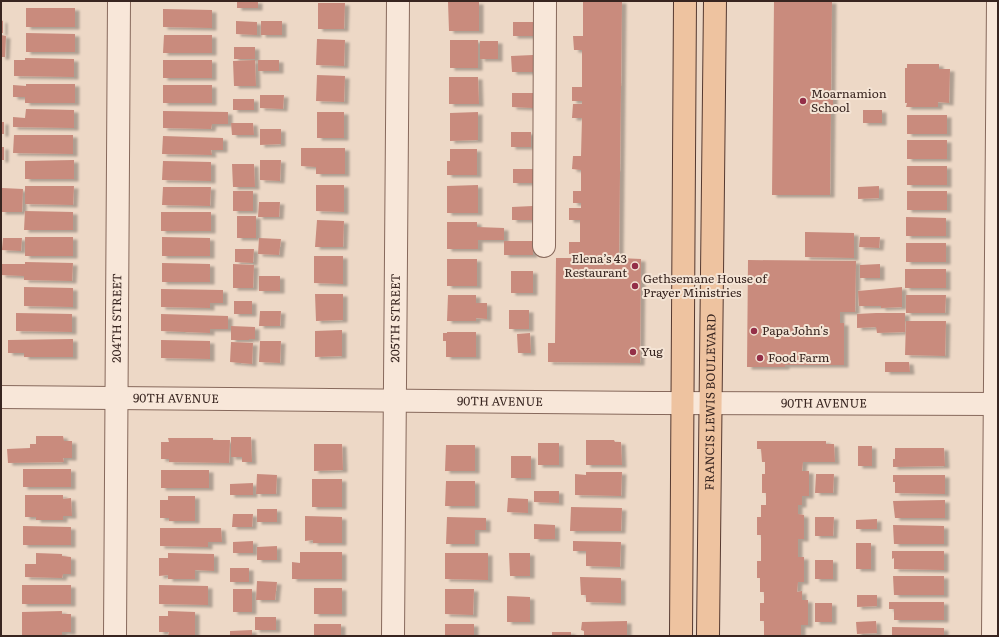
<svg xmlns="http://www.w3.org/2000/svg" width="999" height="637" font-family="Literata,serif">
	<style>
		.building { fill: #c98b7d; filter: url(#shadow) }
		.lines { fill: none; stroke-linecap: round; stroke-linejoin: round }
		.minor-casing { stroke: #87695c; stroke-width: 24 }
		.major-casing { stroke: #553930; stroke-width: 24 }
		.minor { stroke: #f8e7d9; stroke-width: 22 }
		.major { stroke: #eec3a0; stroke-width: 22 }
		.poi-dot { fill: #942f48; stroke: #f4e4d5; stroke-width: 1.5 }
		.labels { text-anchor: middle; stroke-width: 4; stroke-linejoin: round; paint-order: stroke }
		.poi-label { font-size: 12px; fill: #382520; stroke: #f4e4d5; text-anchor: start }
		.street-label { font-size: 12px; fill: #382520; stroke: #f4e4d5 }
	</style>
	<defs>
		<filter id="shadow"><feDropShadow dx="4.5" dy="2.5" stdDeviation="1" flood-color="#0004"/></filter>
	</defs>
	<rect width="100%" height="100%" fill="#edd8c6"/>
	<path class="building" d="M237 1H258V8H237Z
		M583 1H622L619 258 641 259 640 363 548 362V343H555L556 258H580V254H569V242H580V220H569V208H581V203H573V191H581V170L572 169 573 156H581L582 118H572L573 104H582V101H572V87H582V50H574L573 36H583Z
		M774 1H832L831 93H833V108H831L830 195H772Z
		M448 2H479V31H449Z
		M318 3H345L344 29H318Z
		M26 8H75V27H26Z
		M163 9 212 10V28L163 27Z
		M1 20 3 21V33H1Z
		M236 21 257 22V35L236 34Z
		M261 21H282V35H261Z
		M513 22H534V36H513Z
		M26 33 75 34V52H26Z
		M1 35 6 36 5 57H1Z
		M164 35H212V53H163Z
		M317 39 345 40 344 66 316 65Z
		M450 40H478V68H450Z
		M480 41H498V59H480Z
		M234 47H255V59H234Z
		M533 55 534 72H512L511 56Z
		M25 58 74 59V77L14 76V60H25Z
		M163 60H212V78H163Z
		M255 60 256 86H234L233 61Z
		M258 60H279V71H258Z
		M907 64H939V69H950L949 103 938 102V107H906L907 103H905V68H907Z
		M317 75 345 76 344 102 316 101Z
		M449 77H478L479 104H449Z
		M26 84H75V103H25V97H13V85L26 86Z
		M163 85H212V103H163Z
		M512 93H533V108L512 107Z
		M260 95H284L283 109 260 108Z
		M233 99H254V110H233Z
		M26 109 74 110V128L13 127V117L25 118Z
		M863 110H882V123H863Z
		M163 111 228 112V124H212L211 129 163 128Z
		M317 112H344V138H317Z
		M478 112V140L450 141V113Z
		M907 115H947V134H907Z
		M1 122H4V134H1Z
		M231 123H253L254 135H232Z
		M260 129H281V144L260 145Z
		M511 132H531V147H511Z
		M14 135H73V154L13 153Z
		M163 136 223 138V150H211L212 155 162 154Z
		M907 140H947V159H907Z
		M1 147H4V160H1Z
		M301 148H345V174H316V167L301 166Z
		M450 149H477V175H447V161H450Z
		M74 160V179H25V161Z
		M260 160H281L280 181 260 180Z
		M163 161 211 162V181L162 180Z
		M232 164H254L255 187H233Z
		M907 166H947V185H907Z
		M513 169H533V183H513Z
		M316 185H344V212L316 211Z
		M478 185V213H447V186Z
		M25 186H74L73 205 25 204Z
		M879 186V198L858 199V187Z
		M163 187H211L210 206 162 205Z
		M2 188 23 189 22 212H1Z
		M233 191H253V211H233Z
		M907 191H947V210H907Z
		M259 202H280L279 217H258Z
		M533 206V220H512V207Z
		M25 211 73 212V230H24Z
		M161 212H211V231H161Z
		M237 216H256V238H237Z
		M906 217 946 218V236H906Z
		M317 220 344 221 343 247H315Z
		M447 222H477V227L504 228V240H478V249H447Z
		M805 232 854 233V258L805 257Z
		M25 237H73V256H25Z
		M162 237 210 238V256H162Z
		M860 237H880L879 248 859 247Z
		M3 238H22L21 251 1 250V249H2Z
		M259 238 281 239 279 255 258 254Z
		M504 241H533V255H504Z
		M906 243H946V262H906Z
		M235 249H254L253 263 235 262Z
		M314 256H343V284L314 283Z
		M447 259H477V286H447Z
		M748 260 856 261 855 312H840V323H844V365H785V367H747Z
		M25 262 73 263 72 281 24 280V276L1 275V264H25Z
		M162 263 210 264V282H162Z
		M233 264 254 265 253 288H233Z
		M880 264V278H860V265Z
		M905 269H946V288H905Z
		M511 271H533V293H511Z
		M259 276H280V291H259Z
		M24 287 73 288V307L24 306Z
		M902 287V307L881 308V306H859L858 291Z
		M161 289 223 290V303H210V308L161 307Z
		M315 294H343V320L316 321Z
		M448 295H476V303H487V319L476 318V321H447Z
		M906 295H946L945 313H906Z
		M234 301H252V314H234Z
		M509 310H529V329H509Z
		M260 311H281L280 326H259Z
		M16 313 72 314V332L16 331Z
		M876 313H905V332L877 333 876 327 857 328V314Z
		M161 314 228 316V329H210V333L161 331Z
		M906 321H946L945 356 905 355Z
		M231 326 255 327V339H249V340H231Z
		M342 330V356L315 357V331Z
		M447 332H476V357H446V341H443V333H447Z
		M530 333 531 353H518L517 334Z
		M73 339V357H24V353H8V340Z
		M161 340 210 341V359L161 358Z
		M260 341H281L280 363 259 362Z
		M231 342 253 343 252 364 230 362Z
		M885 362H909L910 372H885Z
		M36 436H63L64 441H72V458H63L64 462 8 463 7 449 30 448V444H36Z
		M231 437H251L252 462H242V457H231Z
		M168 438H213V440H230L229 463 169 462V459H161V442H169Z
		M586 440H614L615 442H621L622 465H586Z
		M757 441H826V444H834L835 462H803L802 471H809V496H802V505H798V514L804 515V539H798V557H804V582H798L797 592 802 591V600H808V625H801V636H764V621H760V603H764V592H760V578H757V561H761V535H757V517H761V505H766V493H762V474H765V462H762L761 449H757Z
		M538 443H559V465H538Z
		M314 444H342L343 470 314 471Z
		M446 445H475V471H445Z
		M858 446H872V466H858Z
		M895 448H944L945 466 893 467V459H895Z
		M511 456H531V478H511Z
		M23 469H71V487H23Z
		M161 470H209V488H161Z
		M586 472H622L621 496 575 495V474L586 475Z
		M257 474 277 475 276 494H256Z
		M816 474H834L833 493H815Z
		M893 475H945V494L895 493V482H893Z
		M312 479H342V507H312Z
		M446 481H475V506H445Z
		M253 483V495H230V484Z
		M534 491H559V503L534 502Z
		M25 495H63V499L71 498 72 516H63V520H36V517H25Z
		M168 496H195V521H169V518H160V500H168Z
		M508 498 528 499V513L507 512Z
		M945 500V518H895L893 501Z
		M571 507 622 508 621 531H570Z
		M257 509H277V522H257Z
		M233 514H253L252 527H232Z
		M305 516 342 517V543H313V540L305 541Z
		M447 517 486 518V530H475V544H446Z
		M815 517H834L833 536H815Z
		M877 519V529H856V520Z
		M534 524 555 525V539H534Z
		M893 525 944 526V544H894Z
		M23 526 71 527V545H23Z
		M160 528H221L222 542H208V547L160 546Z
		M253 541V553H233V542Z
		M573 541 621 542 620 567 586 566V551H573Z
		M856 543H871V569H856Z
		M277 546V560H257V547Z
		M892 551H944V570L894 569V558L892 559Z
		M300 552H342V579H292V562L300 563Z
		M36 553 62 554V556L71 557V574H63L62 578 25 577V564H36Z
		M168 553 214 554V571L195 570V579H168V575L159 576V558H168Z
		M445 553H488V580L445 579Z
		M509 553H530V576H510Z
		M815 560H833V579H815Z
		M230 568H249V582H230Z
		M893 576H944V595H894Z
		M580 577 621 578V603L586 602V595H581Z
		M257 581 277 582 275 600H256Z
		M22 585H71V604H22Z
		M159 585 208 586V605L159 604Z
		M314 588H342V614H314Z
		M233 589H252V612H233Z
		M445 589H474L473 615 445 614Z
		M857 595H877V606L857 607Z
		M507 596 530 597V622H507Z
		M889 602H944V620H894V609H889Z
		M815 603H832V622H815Z
		M62 611V614H71V632H62V636H22V612Z
		M168 611 195 612V636H168L169 632H159V616H168Z
		M255 617H276V630H255Z
		M627 621V636H584V631L581 630 582 622Z
		M876 621 877 633 857 634 856 622Z
		M314 624H341V636H314Z
		M445 624H474V636H445Z
		M892 627 944 628V636H894L892 635Z
		M252 630V636H230V631Z
		M552 632H571V636H552Z"/>
	<g class="lines">
		<defs>
			<g id="minor">
				<path d="M544 246 545 1"/>
				<path id="s1" d="M1 397 654 403 998 404"/>
				<path id="s2" d="M115 636 119 1"/>
				<path id="s3" d="M393 636 398 1"/>
				<path d="M993 636 998 1"/>
			</g>
			<g id="major">
				<path d="M681 636 685 1"/>
				<path id="s4" d="M708 636 715 1"/>
			</g>
		</defs>
		<use href="#minor" class="minor-casing"/>
		<use href="#major" class="major-casing"/>
		<use href="#minor" class="minor"/>
		<use href="#major" class="major"/>
	</g>
	<g class="poi-dot">
		<circle cx="803" cy="101" r="4"/>
		<circle cx="635" cy="266" r="4"/>
		<circle cx="635" cy="286" r="4"/>
		<circle cx="754" cy="331" r="4"/>
		<circle cx="633" cy="352" r="4"/>
		<circle cx="760" cy="358" r="4"/>
	</g>
	<g class="labels">
		<g class="poi-label">
			<text x="811" y="98">Moarnamion<tspan x="811" dy="14">School</tspan></text>
			<text x="627" y="263" text-anchor="end">Elena’s 43<tspan x="627" dy="14">Restaurant</tspan></text>
			<text x="643" y="283">Gethsemane House of<tspan x="643" dy="14">Prayer Ministries</tspan></text>
			<text x="762" y="335">Papa John's</text>
			<text x="641" y="356">Yug</text>
			<text x="768" y="362">Food Farm</text>
		</g>
		<g class="street-label">
			<text dy="4" stroke="none"><textPath href="#s2" startOffset="318">204TH STREET</textPath></text>
			<text dy="4" stroke="none"><textPath href="#s3" startOffset="318">205TH STREET</textPath></text>
			<text dy="4" stroke="none"><textPath href="#s1" startOffset="175">90TH AVENUE</textPath></text>
			<text dy="4" stroke="none"><textPath href="#s1" startOffset="499">90TH AVENUE</textPath></text>
			<text dy="4" stroke="none"><textPath href="#s4" startOffset="234">FRANCIS LEWIS BOULEVARD</textPath></text>
			<text dy="4" stroke="none"><textPath href="#s1" startOffset="823">90TH AVENUE</textPath></text>
		</g>
	</g>
	<rect width="999" height="637" fill="none" stroke="#382520" stroke-width="4"/>
</svg>
